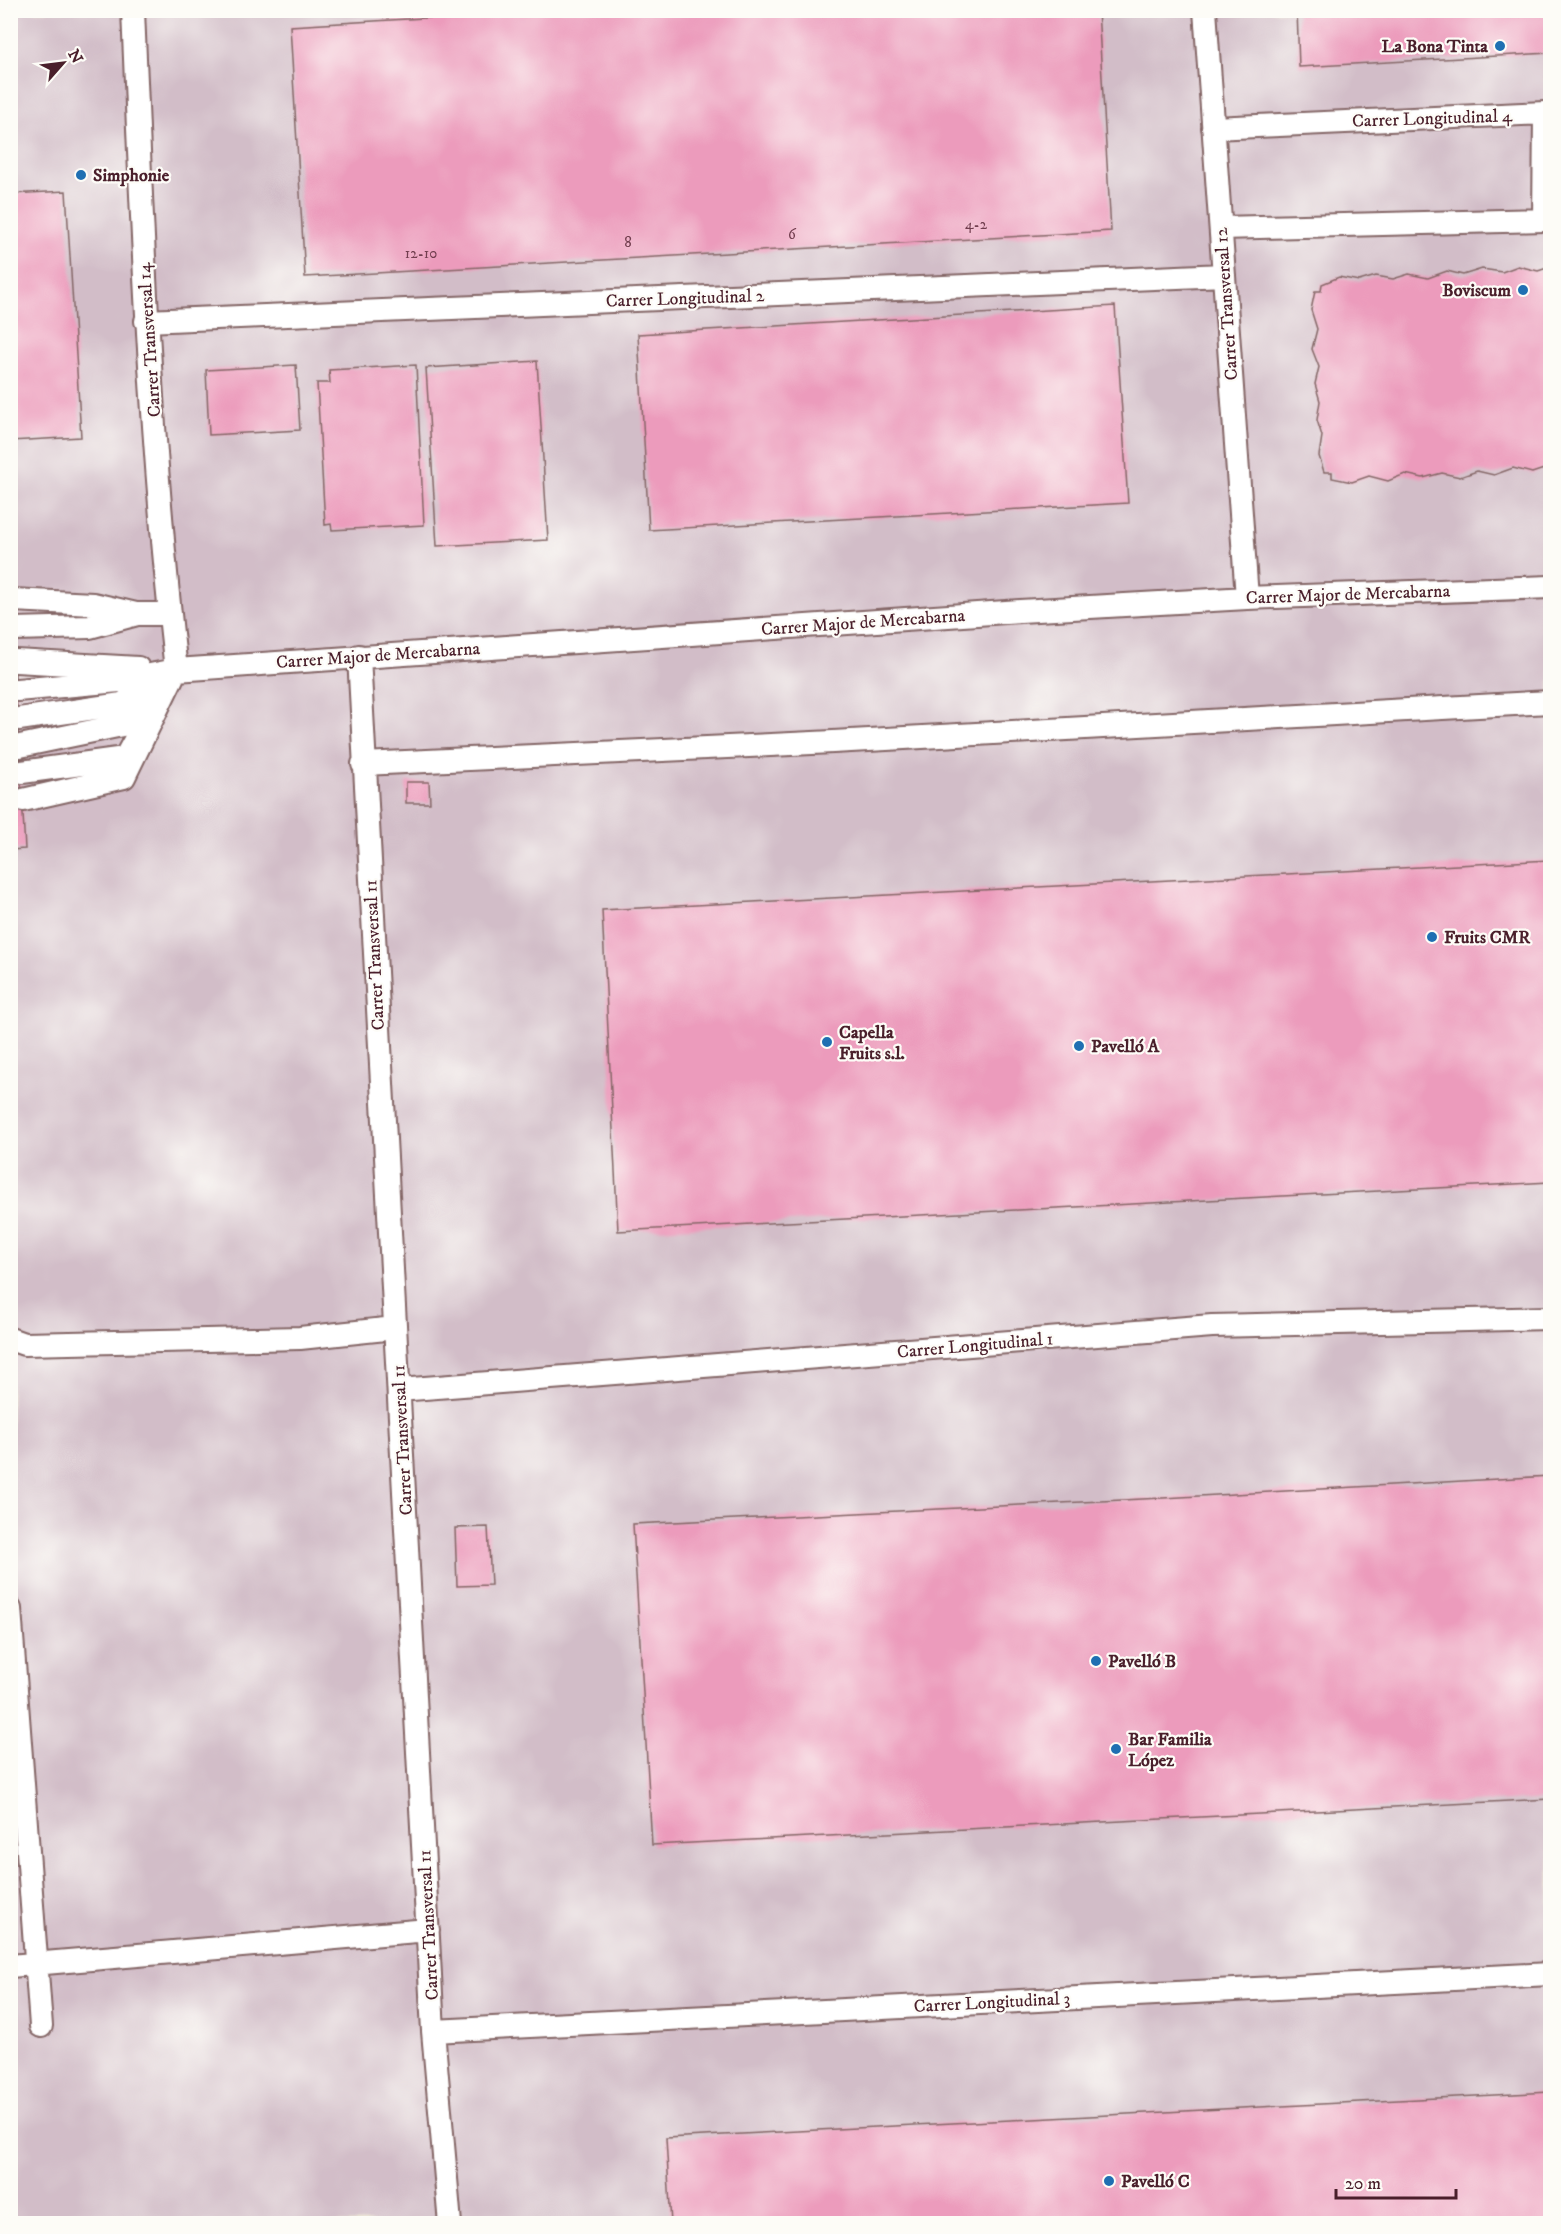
<svg xmlns="http://www.w3.org/2000/svg" width="1561" height="2234" font-family="'IM FELL DW Pica',serif">
	<style>
		.industrial { fill: #d2bdc8 }
		.building { fill: #ec9bbc }
		.lines { fill: none; stroke-linecap: round; stroke-linejoin: round }
		.lane-casing { stroke: #846666; stroke-width: 26 }
		.lane { stroke: #fff; stroke-width: 22 }
		.poi-dot { fill: #1f6fb2; stroke: #fdfcf7; stroke-width: 2 }
		.labels { text-anchor: middle; stroke-width: 4.5; stroke-linejoin: round; paint-order: stroke }
		.number-label { font-size: 15px; fill: #723e4f }
		.poi-label { font-size: 18px; font-weight: bold; fill: #4a1f2b; stroke: #fdfcf7; text-anchor: start }
		.street-label { font-size: 18px; fill: #4a1f2b; stroke: #fdfcf7 }
	</style>
	<rect width="100%" height="100%" fill="#fdfcf7"/>
	<filter id="ink" filterUnits="userSpaceOnUse"><feTurbulence type="fractalNoise" baseFrequency=".0167" numOctaves="2"/><feDisplacementMap in="SourceGraphic" scale="12" xChannelSelector="R" yChannelSelector="G"/><feConvolveMatrix kernelMatrix="1 2 1 2 8 2 1 2 1" color-interpolation-filters="sRGB"/></filter>
	<filter id="wash" filterUnits="userSpaceOnUse"><feTurbulence type="fractalNoise" baseFrequency=".008" numOctaves="4" result="noise"/><feDisplacementMap in="SourceGraphic" scale="24" xChannelSelector="R" yChannelSelector="G"/><feGaussianBlur stdDeviation="1.35" result="paint"/><feColorMatrix in="noise" values="0 0 0 0 0 0 0 0 0 0 0 0 0 0 0 0 0 1.4 0 .05"/><feComposite in="paint" operator="in"/></filter>
	<g filter="url(#wash)">
		<rect width="100%" height="100%" fill="#f0ebd3"/>
		<path class="industrial" d="M11 11H1550V2223H11Z"/>
		<g id="blocks">
			<path class="building" d="M557 10H1098L1111 231 305 277 290 26Z
				M1297 10H1550V53L1299 67Z
				M66 191 81 437 10 441V194Z
				M1518 266 1538 271 1550 267V467L1532 473 1513 468 1494 475 1477 471 1460 477 1442 473 1423 478 1405 474 1388 481 1369 476 1352 482 1332 478V472H1324L1319 456 1322 436 1317 420 1320 401 1315 384 1319 367 1312 349 1317 329 1311 310 1315 291H1321L1322 284 1339 277 1359 281 1376 276 1393 279 1409 274 1428 278 1447 271 1463 275 1482 269 1502 272Z
				M1115 306 1128 503 649 530 638 334Z
				M537 361 548 540 437 546 426 368Z
				M296 365 300 430 209 435 206 370Z
				M416 365 424 525 332 530 331 524 325 525 317 383H330L329 370Z
				M10 588 25 849 10 850Z
				M406 782H429L430 803H406Z
				M1550 860V1182L618 1231 602 910Z
				M1550 1476V1799L652 1845 633 1524 1163 1498Z
				M488 1527 491 1585 457 1586 455 1528Z
				M1550 2092V2224H671L666 2138Z"/>
		</g>
	</g>
	<g filter="url(#ink)">
		<use href="#blocks" fill-opacity="0" stroke="#846666" stroke-width="1.5"/>
		<g class="lines">
			<defs>
				<path id="lane" d="M133 10C142 231 151 451 176 670
					M1205 10 1247 598
					M1213 128 1545 113 1544 220 1221 228
					M146 321 1224 275
					M13 600 93 604 136 614H169
					M14 629 90 627 134 615
					M359 656 433 2031 450 2224
					M16 661 138 668
					M17 690 119 681 176 670 1020 611 1247 598 1550 587
					M19 719 122 704 152 685
					M20 746 127 724 159 689
					M363 764 833 742 1550 702
					M22 772 125 758 136 738
					M23 800 124 777 176 670
					M10 1339 24 1344 300 1338 395 1328
					M399 1390 1212 1326 1550 1318
					M10 1609 41 2026
					M10 1966 428 1930
					M433 2031 1550 1974"/>
			</defs>
			<use href="#lane" class="lane-casing"/>
			<use href="#lane" class="lane"/>
		</g>
	</g>
	<g class="poi-dot">
		<circle cx="1500" cy="46" r="6"/>
		<circle cx="81" cy="175" r="6"/>
		<circle cx="1523" cy="290" r="6"/>
		<circle cx="1432" cy="937" r="6"/>
		<circle cx="827" cy="1042" r="6"/>
		<circle cx="1079" cy="1046" r="6"/>
		<circle cx="1096" cy="1661" r="6"/>
		<circle cx="1116" cy="1749" r="6"/>
		<circle cx="1109" cy="2181" r="6"/>
	</g>
	<g class="labels">
		<g class="number-label">
			<text x="976" y="229">4-2</text>
			<text x="792" y="239">6</text>
			<text x="628" y="247">8</text>
			<text x="421" y="258">12-10</text>
		</g>
		<g class="poi-label">
			<text x="1488" y="52" text-anchor="end">La Bona Tinta</text>
			<text x="93" y="181">Simphonie</text>
			<text x="1511" y="296" text-anchor="end">Boviscum</text>
			<text x="1444" y="943">Fruits CMR</text>
			<text x="839" y="1038">Capella<tspan x="839" dy="21">Fruits s.l.</tspan></text>
			<text x="1091" y="1052">Pavelló A</text>
			<text x="1108" y="1667">Pavelló B</text>
			<text x="1128" y="1745">Bar Familia<tspan x="1128" dy="21">López</tspan></text>
			<text x="1121" y="2187">Pavelló C</text>
		</g>
		<g class="street-label">
			<text transform="translate(1432 118) rotate(-2)" y="6">Carrer Longitudinal 4</text>
			<text transform="translate(685 298) rotate(-2)" y="6">Carrer Longitudinal 2</text>
			<text transform="translate(1226 304) rotate(-94)" y="6">Carrer Transversal 12</text>
			<text transform="translate(149 340) rotate(-94)" y="6">Carrer Transversal 14</text>
			<text transform="translate(1348 594) rotate(-2)" y="6">Carrer Major de Mercabarna</text>
			<text transform="translate(863 622) rotate(-4)" y="6">Carrer Major de Mercabarna</text>
			<text transform="translate(378 655) rotate(-4)" y="6">Carrer Major de Mercabarna</text>
			<text transform="translate(374 955) rotate(-93)" y="6">Carrer Transversal 11</text>
			<text transform="translate(975 1345) rotate(-5)" y="6">Carrer Longitudinal 1</text>
			<text transform="translate(402 1440) rotate(-93)" y="6">Carrer Transversal 11</text>
			<text transform="translate(428 1925) rotate(-93)" y="6">Carrer Transversal 11</text>
			<text transform="translate(992 2002) rotate(-3)" y="6">Carrer Longitudinal 3</text>
		</g>
	</g>
	<rect width="1561" height="2234" fill="none" stroke="#fdfcf7" stroke-width="36"/>
	<g transform="translate(63 63) rotate(62)" stroke="#fdfcf7" stroke-width="4.5" paint-order="stroke">
	<path d="M0-4.5L10 22L0 15L-10 22Z" fill="#4a1f2b"/>
	<text y="-9" font-size="16" font-weight="bold" text-anchor="middle" fill="#4a1f2b">N</text>
	</g>
	<path d="M1336 2189v9h120v-9" fill="none" stroke="#4a1f2b" stroke-width="3"/>
	<text x="1345" y="2189" font-size="18" fill="#4a1f2b" stroke="#fdfcf7" stroke-width="4.5" paint-order="stroke">20 m</text>
</svg>
